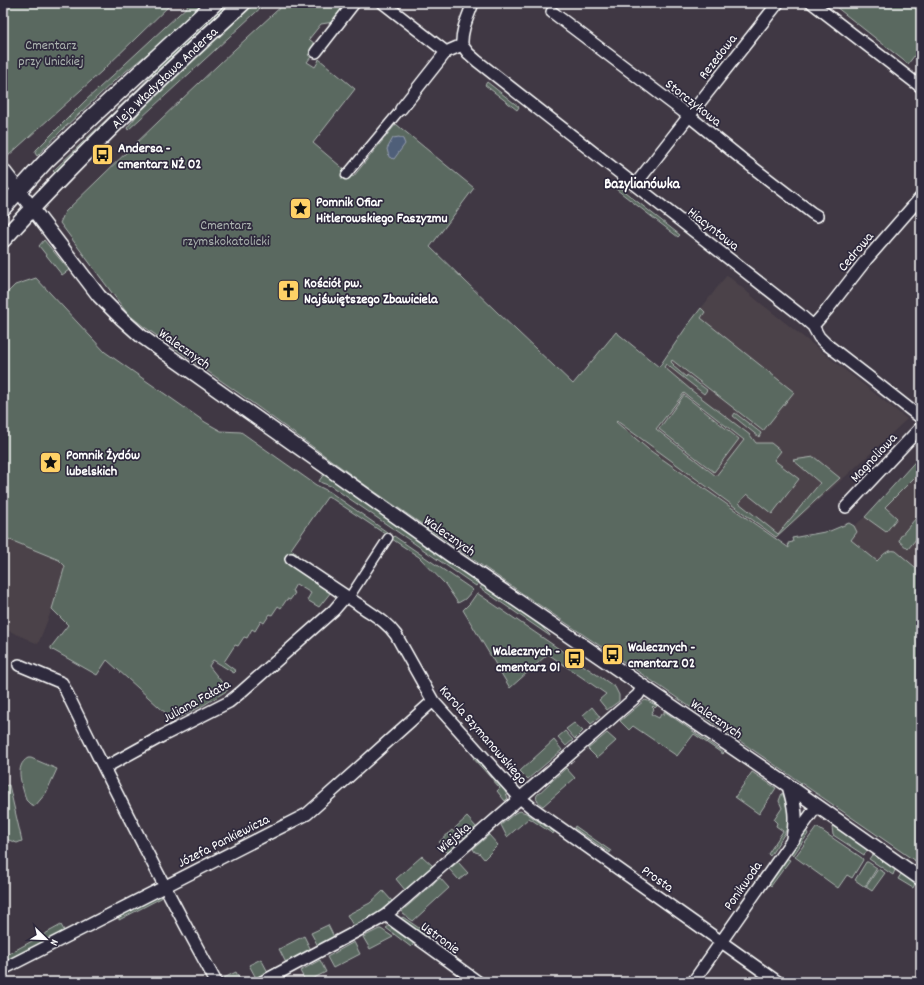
<svg xmlns="http://www.w3.org/2000/svg" width="924" height="985" font-family="Dekko,sans-serif">
	<style>
		.built { fill: #4b4249 }
		.green { fill: #5a6960; stroke: #acb4b0; fill-rule: evenodd }
		.water { fill: #505e79; stroke: #969eaf }
		.lines { fill: none; stroke-linecap: round; stroke-linejoin: round }
		.pedestrian-casing { stroke: #fff; stroke-width: 11 }
		.minor-casing { stroke: #fff; stroke-width: 14 }
		.tertiary-casing { stroke: #fff; stroke-width: 16 }
		.secondary-casing { stroke: #fff; stroke-width: 18 }
		.pedestrian { stroke: #2f2a3d; stroke-width: 8 }
		.minor { stroke: #2f2a3d; stroke-width: 11 }
		.tertiary { stroke: #2f2a3d; stroke-width: 13 }
		.secondary { stroke: #2f2a3d; stroke-width: 15 }
		.labels { text-anchor: middle; stroke-width: 3.5; stroke-linejoin: round; paint-order: stroke }
		.park-label { font-size: 14px; fill: #acb4b0; stroke: #2f2a3d }
		.street-label { font-size: 14px; fill: #fff; stroke: #2f2a3d }
		.poi-label { font-size: 14px; font-weight: bold; fill: #fff; stroke: #2f2a3d; text-anchor: start }
		.neighbourhood-label { font-size: 15px; font-weight: bold; fill: #fff; stroke: #2f2a3d }
	</style>
	<rect width="100%" height="100%" fill="#403844"/>
	<filter id="ink" filterUnits="userSpaceOnUse"><feTurbulence type="fractalNoise" baseFrequency=".025" numOctaves="2"/><feDisplacementMap in="SourceGraphic" scale="8" xChannelSelector="R" yChannelSelector="G"/><feConvolveMatrix kernelMatrix="1 2 1 2 8 2 1 2 1" color-interpolation-filters="sRGB"/></filter>
	<g filter="url(#ink)">
		<path class="built" d="M727 275 759 302 907 419 846 476 775 539 648 449 615 422 659 367 685 329Z
			M921 455V637L844 541 857 532 854 526 865 517Z
			M3 537 59 560 65 566 52 609 38 644 3 628Z"/>
		<path class="green" d="M3 3H172L102 71 7 157 3 151Z
			M191 3H205L168 37 114 81 62 130 37 156 35 153 36 150 85 101Z
			M225 3H233L56 174 53 171 139 88 178 46Z
			M252 3H266L128 130 127 128 150 99Z
			M285 3H350L334 22 321 24 309 39 316 45 308 55 311 57 307 62 315 67 318 62 319 59 355 89 313 143 353 177 396 124 474 188 430 247 498 313 573 384 616 332 659 367 685 329 701 308 705 312 701 318 794 392 763 431 672 360 671 362 674 365 673 366 686 377 687 375 707 390 704 394 666 364 664 367 691 390 750 435 756 443H771L781 451 774 460 799 479 772 514 747 494 739 503 778 534 820 483 793 460 814 457 840 478 776 537 617 421 616 422 648 449 789 548 788 543 793 542 792 538 830 531 849 523 854 526 857 532 851 540 877 561C883 555 887 549 896 551L921 572V865L661 687 526 596 368 487 240 394 143 326 127 313 60 223 65 212C138 141 210 71 285 3ZM684 393 744 440 716 476 656 429Z
			M831 3H921V47L908 64Z
			M487 82 519 107 517 110 485 85Z
			M616 185 680 235 678 237 612 186Z
			M44 240 69 270 62 275 39 246Z
			M36 278 105 352 205 422 221 431 241 432 316 485 330 492 387 532 385 534 328 496 291 549 298 555 293 552 286 561 331 592 319 607 307 600 311 593 296 584 292 591 295 593 290 600 287 599 281 608 278 606 272 615 270 614 264 623 261 621 255 631 252 629 247 638 244 637 238 646 235 645 224 662 236 671 234 673 213 660 209 666 228 690 204 705 176 719 169 716 107 660 97 675 51 649V647L68 625 52 609 65 566 59 560 3 537V297L15 285Z
			M684 395 739 439 714 472 659 429Z
			M735 413 761 433 759 437 733 416Z
			M921 455V471L885 507 897 518 886 532 865 517Z
			M324 474 393 523 479 582 476 586 331 486 322 483 319 481Z
			M921 512V533L908 549 899 541 900 537Z
			M394 536 473 590 465 599 458 603 445 584 419 557 392 539Z
			M482 585 538 623 550 635V636L480 588Z
			M477 593 615 687 619 695V701L607 710 599 700 606 694 548 654 510 688 463 610 470 603Z
			M645 700 648 701 657 706 655 708 653 706 652 707 654 709 651 714 659 718 661 714H664V711L724 753 723 754 694 734 677 756 633 726 629 730 620 721Z
			M592 707 600 717 591 724 583 715Z
			M574 723 583 731 575 739 566 729Z
			M565 731 573 740 566 746 558 737Z
			M607 733 616 741 597 758 588 749Z
			M554 740 562 750 528 779 520 771Z
			M474 757 505 791 508 798 505 801 497 791 500 788 473 758Z
			M28 758H31L57 769 46 793 35 806 30 804 26 800C23 787 13 766 28 758Z
			M566 768 575 778 543 806C539 803 535 800 537 795Z
			M752 772 776 788 759 814 735 797Z
			M9 785 22 841 17 843 3 838V786Z
			M782 793C788 803 792 822 785 832V833L770 856 768 854 783 831 776 826 777 823 774 820 782 808 779 801Z
			M520 811 526 813 554 832 553 834 529 818 507 837 501 825 515 813Z
			M467 817 477 828 465 838 464 837H463L455 828Z
			M575 826 611 851 610 853 574 828Z
			M833 826 866 848 867 851 864 855 833 835 832 827Z
			M816 828H818L862 858 863 860 852 878 847 875 838 888 795 857Z
			M452 830 461 840V841L448 853 439 842Z
			M806 830 808 834 793 856 790 853Z
			M489 835 498 845 484 859 479 853 475 852 473 849Z
			M875 854 895 868V870L893 875 869 859 872 855Z
			M422 856 433 866 405 890 396 879Z
			M786 858 790 860 771 886 768 883Z
			M458 862 468 873 459 880 449 869Z
			M866 862H868L877 868 865 887 855 880Z
			M878 869 885 873 872 891 866 887Z
			M901 874H903L915 881V884L913 888 898 879Z
			M440 878 449 888 413 921 402 913 403 910Z
			M383 891 392 901 375 915 354 927 347 915 370 903Z
			M156 896 163 897 119 920V916Z
			M403 917 429 935 427 938H425L400 919Z
			M61 925 65 932 3 965V957Z
			M328 925 334 937 318 946 311 933Z
			M389 926 413 943V945L411 947 386 928Z
			M379 929H381L393 937 370 949 363 937Z
			M304 936 311 950 286 963 279 949Z
			M354 942 360 954 333 968 327 957Z
			M261 959 268 972 256 978 249 965Z
			M320 960 326 972 306 982 300 971Z
			M236 972 241 982H224L222 979Z"/>
		<path class="water" d="M399 137 403 139 405 144 394 159 389 157 387 149 393 138Z"/>
		<g class="lines">
			<defs>
				<path id="pedestrian" d="M346 175 401 109
					M352 593 388 538"/>
				<path id="minor" d="M383 3 446 52
					M812 3 921 87
					M552 12 689 116 742 159 812 213 817 216
					M462 45C461 30 468 17 473 3
					M316 52 354 3
					M401 109 446 52 462 45 468 53 477 61 798 313 813 326 819 337 825 343 869 377 921 418
					M635 185 689 116 778 3
					M813 326 827 310 866 260 921 197
					M846 507 921 427
					M291 559C313 574 336 589 358 604 373 615 385 620 396 635L433 701 520 798 531 807 778 982
					M19 665 62 683C111 784 162 883 216 982
					M104 768 164 735 229 702 240 693 334 610 346 596
					M386 915 391 919 478 982
					M3 969 307 814 315 807 433 701
					M262 982 378 920 386 915 638 695 643 686
					M693 982 793 839 817 806"/>
				<path id="tertiary" d="M3 170 99 296 122 319 141 336 449 554 789 786 921 879
					M789 786C795 807 797 817 793 839"/>
				<g id="secondary">
					<path d="M3 208 47 160 94 115 215 3"/>
					<path id="s1" d="M3 240C78 157 160 79 243 3"/>
				</g>
			</defs>
			<use href="#pedestrian" class="pedestrian-casing"/>
			<use href="#minor" class="minor-casing"/>
			<use href="#tertiary" class="tertiary-casing"/>
			<use href="#secondary" class="secondary-casing"/>
			<use href="#pedestrian" class="pedestrian"/>
			<use href="#minor" class="minor"/>
			<use href="#tertiary" class="tertiary"/>
			<use href="#secondary" class="secondary"/>
		</g>
	</g>
	<defs>
		<symbol id="bus-square" viewBox="-11 -11 22 22"><rect x="-9" y="-9" width="18" height="18" rx="4" fill="#ffd166" stroke="#2f2a3d"/><path d="M-5-6H5V4H4V6H2V4H-2V6H-4V4H-5ZM-3.5-4V0h7V-4ZM-3.5 1.2v1.5H-2V1.2ZM2 1.2v1.5H3.5V1.2Z" fill="#111"/></symbol>
		<symbol id="sight-square" viewBox="-11 -11 22 22"><rect x="-9" y="-9" width="18" height="18" rx="4" fill="#ffd166" stroke="#2f2a3d"/><path d="M0-6L1.8-2.2L6-1.7L2.9 1.2L3.7 5.4L0 3.3L-3.7 5.4L-2.9 1.2L-6-1.7L-1.8-2.2Z" fill="#111"/></symbol>
		<symbol id="church-square" viewBox="-11 -11 22 22"><rect x="-9" y="-9" width="18" height="18" rx="4" fill="#ffd166" stroke="#2f2a3d"/><path d="M-1.2-6h2.4v3.5h3.3v2.4h-3.3V6h-2.4V-.1h-3.3v-2.4h3.3Z" fill="#111"/></symbol>
	</defs>
	<g fill-rule="evenodd">
		<use href="#bus-square" x="90" y="142" width="25" height="25"/>
		<use href="#sight-square" x="288" y="196" width="25" height="25"/>
		<use href="#church-square" x="276" y="278" width="25" height="25"/>
		<use href="#sight-square" x="38" y="450" width="25" height="25"/>
		<use href="#bus-square" x="600" y="642" width="25" height="25"/>
		<use href="#bus-square" x="562" y="646" width="25" height="25"/>
	</g>
	<g class="labels">
		<g class="park-label">
			<text x="51" y="49">Cmentarz<tspan x="51" dy="16">przy Unickiej</tspan></text>
			<text x="226" y="229">Cmentarz<tspan x="226" dy="16">rzymskokatolicki</tspan></text>
		</g>
		<g class="street-label">
			<text transform="translate(717 56) rotate(-52)" y="5">Rezedowa</text>
			<text dy="5" stroke="none"><textPath href="#s1" startOffset="229">Aleja Władysława Andersa</textPath></text>
			<text transform="translate(694 102) rotate(38)" y="5">Storczykowa</text>
			<text transform="translate(714 228) rotate(38)" y="5">Hiacyntowa</text>
			<text transform="translate(855 251) rotate(-50)" y="5">Cedrowa</text>
			<text transform="translate(185 348) rotate(35)" y="5">Walecznych</text>
			<text transform="translate(873 457) rotate(-47)" y="5">Magnoliowa</text>
			<text transform="translate(450 535) rotate(35)" y="5">Walecznych</text>
			<text transform="translate(196 700) rotate(-29)" y="5">Juliana Fałata</text>
			<text transform="translate(717 718) rotate(34)" y="5">Walecznych</text>
			<text transform="translate(484 734) rotate(49)" y="5">Karola Szymanowskiego</text>
			<text transform="translate(453 837) rotate(-41)" y="5">Wiejska</text>
			<text transform="translate(223 840) rotate(-27)" y="5">Józefa Pankiewicza</text>
			<text transform="translate(658 878) rotate(35)" y="5">Prosta</text>
			<text transform="translate(742 885) rotate(-55)" y="5">Ponikwoda</text>
			<text transform="translate(441 937) rotate(36)" y="5">Ustronie</text>
		</g>
		<g class="poi-label">
			<text x="118" y="152">Andersa -<tspan x="118" dy="16">cmentarz NŻ 02</tspan></text>
			<text x="316" y="206">Pomnik Ofiar<tspan x="316" dy="16">Hitlerowskiego Faszyzmu</tspan></text>
			<text x="304" y="287">Kościół pw.<tspan x="304" dy="16">Najświętszego Zbawiciela</tspan></text>
			<text x="66" y="459">Pomnik Żydów<tspan x="66" dy="16">lubelskich</tspan></text>
			<text x="628" y="651">Walecznych -<tspan x="628" dy="16">cmentarz 02</tspan></text>
			<text x="560" y="655" text-anchor="end">Walecznych -<tspan x="560" dy="16">cmentarz 01</tspan></text>
		</g>
		<g class="neighbourhood-label">
			<text x="642" y="188">Bazylianówka</text>
		</g>
	</g>
	<rect width="924" height="985" fill="none" stroke="#2f2a3d" stroke-width="16"/>
	<rect x="8" y="8" width="908" height="969" fill="none" stroke="#fff" stroke-width="1.5" filter="url(#ink)"/>
	<g transform="translate(46 939) rotate(113)" stroke="#2f2a3d" stroke-width="3" paint-order="stroke">
	<path d="M0-3L7 15L0 10L-7 15Z" fill="#ffffff"/>
	<text y="-6" font-size="11" font-weight="bold" text-anchor="middle" fill="#ffffff">N</text>
	</g>
</svg>
